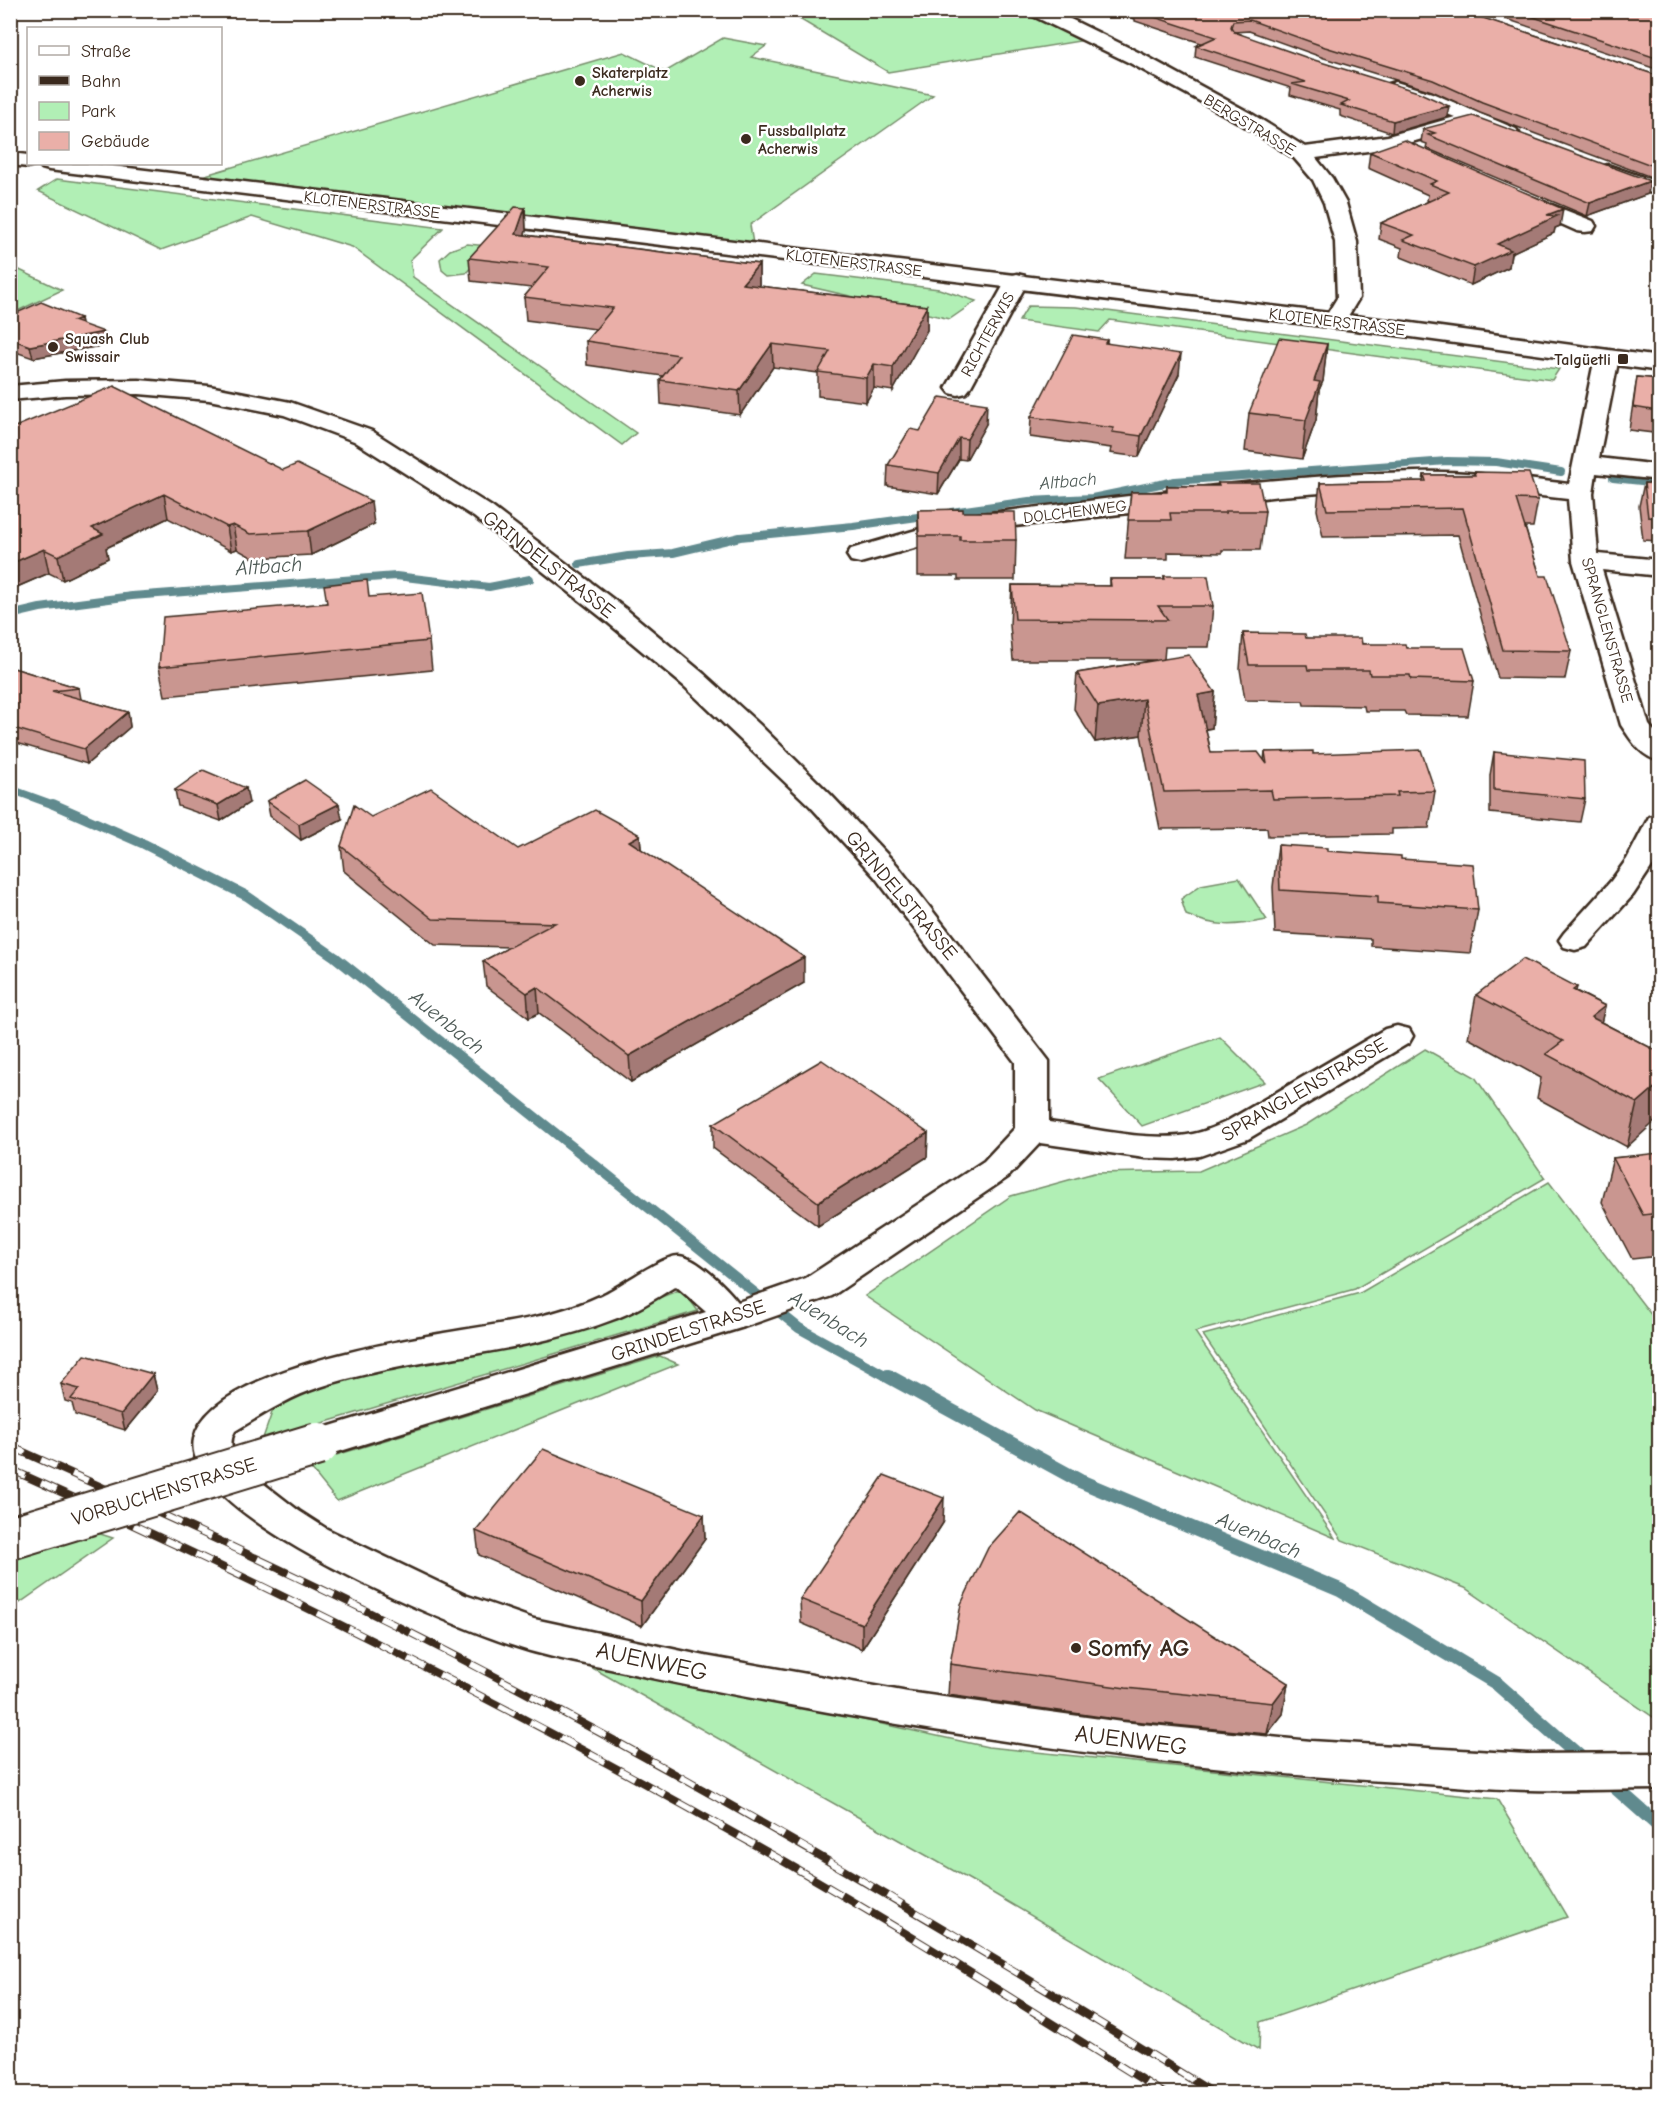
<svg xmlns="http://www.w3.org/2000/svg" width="1670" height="2104" font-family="'Comic Neue',sans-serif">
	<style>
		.green { fill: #b1efb5; stroke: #768c6a; stroke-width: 1.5 }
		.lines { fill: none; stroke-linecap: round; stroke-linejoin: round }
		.stream-far2 { stroke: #618a8e; stroke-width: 8 }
		.stream-far1 { stroke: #618a8e; stroke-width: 10 }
		.stream { stroke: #618a8e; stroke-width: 14 }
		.minor-casing { stroke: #3b2a1e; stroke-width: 5 }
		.secondary-casing { stroke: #3b2a1e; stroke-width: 5 }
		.minor { fill: #fff; fill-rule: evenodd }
		.secondary { fill: #fff; fill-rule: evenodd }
		.rail-casing { stroke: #3b2a1e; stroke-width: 8 }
		.rail { stroke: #fff; stroke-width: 6; stroke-dasharray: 17; stroke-linecap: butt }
		.minor-bridge-casing { stroke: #3b2a1e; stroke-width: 46; stroke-linecap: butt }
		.minor-bridge { stroke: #fff; stroke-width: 42 }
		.wall { fill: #c99690; stroke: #3b2a1e; stroke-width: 1.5 }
		.shaded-wall { fill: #a47a76; stroke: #3b2a1e; stroke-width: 1.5 }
		.building { fill: #eaafa8; stroke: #3b2a1e; stroke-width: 1.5 }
		.poi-dot { fill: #3b2a1e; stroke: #fff; stroke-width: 2 }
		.labels { text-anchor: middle; stroke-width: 5; stroke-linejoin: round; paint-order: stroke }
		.far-poi-label { font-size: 16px; font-weight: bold; fill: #3b2a1e; stroke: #fff; text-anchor: start }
		.far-street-label { font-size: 16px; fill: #3b2a1e; stroke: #fff }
		.far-water-label { font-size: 18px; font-style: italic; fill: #4e5a56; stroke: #fff }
		.street-label { font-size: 20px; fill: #3b2a1e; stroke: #fff }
		.water-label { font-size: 21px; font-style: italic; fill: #4e5a56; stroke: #fff }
		.near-poi-label { font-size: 24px; font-weight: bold; fill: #3b2a1e; stroke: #fff; text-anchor: start }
		.near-street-label { font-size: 24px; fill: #3b2a1e; stroke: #fff }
	</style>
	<rect width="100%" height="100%" fill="#fff"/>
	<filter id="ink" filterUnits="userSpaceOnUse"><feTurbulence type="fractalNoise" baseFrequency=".0167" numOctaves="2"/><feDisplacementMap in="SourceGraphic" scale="12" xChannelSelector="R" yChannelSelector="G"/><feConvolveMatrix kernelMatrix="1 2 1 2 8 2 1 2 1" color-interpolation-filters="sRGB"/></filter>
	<g filter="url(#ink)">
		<path class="green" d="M786 11H1036L1098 38 888 72Z
			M723 38 766 46 751 57 933 95 750 225 753 244 202 176 624 52 665 72Z
			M57 179 443 228 410 260 413 277 636 433 622 445 352 247 252 217 161 250 38 191Z
			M467 244 490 246 466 273 448 275 442 270 440 259 450 250Z
			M11 266 62 290 11 314Z
			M816 274 939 289 976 301 950 319 802 285Z
			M1028 306 1076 307 1559 369 1552 380 1110 320 1099 332 1019 321Z
			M1239 878 1267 920C1235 926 1217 928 1186 915L1181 899 1201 885Z
			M1220 1037 1265 1082 1142 1126 1099 1079Z
			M1425 1049 1475 1077 1545 1178 1355 1289 1195 1332 1335 1538 1035 1410 865 1296 1011 1196 1094 1173 1199 1171 1306 1125Z
			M1549 1182 1659 1325V1721L1465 1588 1342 1540 1203 1335 1360 1293Z
			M682 1289 698 1311 262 1441 276 1401 358 1371 607 1318Z
			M660 1356 678 1364 337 1501 307 1464Z
			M94 1532 113 1538 11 1609V1558Z
			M573 1657 988 1747 1497 1799 1567 1917 1260 2022 1259 2050 979 1885Z"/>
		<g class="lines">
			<path class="stream-far2" d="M1613 478 1660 483
				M951 512 1029 501 1092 498 1175 481 1447 461 1496 462 1561 472
				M579 564 628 556 673 553 740 537 853 526 932 515
				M10 615 40 608 132 596 396 576 489 587 530 579
				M10 789 57 806"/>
			<path class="stream-far1" d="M53 804 144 844 247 896 335 957 799 1328 890 1378"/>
			<path class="stream" d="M888 1376 1080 1481 1340 1590 1496 1683 1587 1763
				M1608 1781 1660 1827"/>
			<defs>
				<path id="minor" d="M1027 10H1052L1144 55 1252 114 1305 147 1388 136 1455 117 1389 92 1386 88 1389 84 1396 82 1432 93 1516 129 1519 133 1516 137H1502L1472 125 1390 148 1316 158 1332 178 1346 203 1357 242 1359 298 1342 326 1334 328 1326 326 1323 321 1337 298 1335 242 1324 203 1313 180 1294 158 1238 122 1130 63 1029 14Z
					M1608 165 1660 183V196L1601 175 1598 171 1601 167Z
					M1521 193 1593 221 1596 226 1593 231 1585 232 1577 231 1514 203 1510 199 1514 195Z
					M1017 274 1025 276 1028 281 970 388 966 393 958 395 950 393 946 388 1006 281 1009 276Z
					M1607 350 1615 352 1619 357 1599 458 1660 465V480L1596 473 1593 493 1598 554 1660 560V576L1602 570 1649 725 1660 738V761C1640 756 1632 741 1621 725L1573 561 1568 499 1471 488 1415 486 1280 496 979 530 860 563 851 561 847 555 851 549 937 524 979 514C1124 498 1269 475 1415 472 1466 470 1518 478 1569 484L1595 357 1599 352Z
					M139 380 209 386 290 402 372 431 492 507 626 609 704 674 759 724 830 794 897 865 1049 1061V1122C1093 1128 1149 1143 1193 1134 1204 1132 1214 1127 1224 1123L1385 1029 1397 1026 1409 1029 1413 1036 1409 1043 1248 1139 1200 1156 1175 1159 1145 1158 1040 1143 1008 1177 832 1296 744 1327 318 1458 304 1454 299 1444 304 1434 706 1312 676 1286C655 1299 635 1312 612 1320 518 1356 415 1356 320 1387 289 1397 263 1414 235 1431 228 1443 232 1455 241 1466L299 1511 327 1529 465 1595 534 1619 705 1656 908 1692 1122 1722 1311 1741 1527 1754 1660 1753V1789C1616 1789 1573 1791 1529 1790 1486 1789 1442 1785 1399 1782 1207 1771 1017 1746 828 1712 757 1699 686 1686 615 1670 587 1664 558 1659 530 1651 468 1634 178 1516 194 1439 207 1373 388 1343 444 1333 497 1324 554 1318 602 1295 620 1287 663 1255 679 1256 697 1257 727 1288 738 1302L806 1278 984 1161 1015 1128V1062L875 877 810 806 684 686 606 621 474 517 354 441 284 415 209 400 139 394 65 395 10 400V386L65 381Z
					M1660 814V854L1657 859 1633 895 1586 947 1575 950 1564 947 1559 940 1564 933 1611 881 1627 859 1649 817Z"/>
				<path id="secondary" d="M10 153 28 155V164H37L28 167 10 165Z
					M39 164H96L1404 322 1660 357V371L1404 336 49 170 42 168Z"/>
			</defs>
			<use href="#minor" class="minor-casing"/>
			<use href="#secondary" class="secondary-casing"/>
			<use href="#minor" class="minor"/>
			<use href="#secondary" class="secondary"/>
			<defs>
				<path id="rail" d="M10 1446C167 1516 324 1587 477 1667 729 1799 973 1943 1215 2094
					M10 1469C264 1582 511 1707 753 1844 893 1923 1029 2009 1165 2094"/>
			</defs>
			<use href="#rail" class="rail-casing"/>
			<use href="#rail" class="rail"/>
			<defs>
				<path id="minor-bridge" d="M10 1538 318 1444"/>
			</defs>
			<use href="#minor-bridge" class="minor-bridge-casing"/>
			<use href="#minor-bridge" class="minor-bridge"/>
		</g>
		<path class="wall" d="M1111 10H1459L1659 76V180L1480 113 1432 91 1324 58 1249 31 1234 32 1447 117 1392 133 1340 116V110L1290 95 1291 88 1195 57 1196 46 1201 43 1135 21V19Z
			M1479 10H1659V70Z
			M1423 129 1650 181 1648 194 1587 216 1426 148 1427 144 1421 142Z
			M1370 152 1560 226 1555 228 1554 233 1511 253 1509 267 1471 285 1401 257 1402 248 1379 239 1381 223 1429 201 1427 200 1428 195 1368 168Z
			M525 208 526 231 525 235 759 264V286L927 306V330L893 391 874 388 866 402 818 396V373L773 367 740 415 661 404 660 380 663 376 587 365 586 341 596 329 526 320 524 297 532 288 471 281 469 258Z
			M10 316 80 318 81 324 106 345 33 358 10 350Z
			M1107 340V343L1179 374 1139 457 1110 453 1111 448 1030 437 1031 417Z
			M1327 344 1323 381 1319 390 1316 420 1302 459 1245 451 1249 413Z
			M1637 377 1659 379V463L1652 462 1653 433 1629 430Z
			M986 424 966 460 959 459 938 494 887 486 888 465Z
			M10 429 374 524 311 555 253 558 237 549 231 551 168 518 106 548 108 558 63 580 49 573 10 590Z
			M1474 472 1538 500 1533 527H1525L1540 576 1571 651 1565 679 1498 678 1458 535 1323 537 1317 510 1320 483 1423 481 1424 475H1474Z
			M1656 479H1659V541L1643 540 1639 506 1644 483 1655 484Z
			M1218 483 1265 511 1260 550H1222V553L1168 552V559H1125L1131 492H1166L1167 486H1218Z
			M918 510 963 512 1016 540 1015 580H958V576H918Z
			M1164 576 1213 606 1209 647H1165L1164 659 1215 692 1212 728 1206 729 1211 753 1264 760 1265 752 1313 754 1435 791 1429 828 1392 829V834L1268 836 1267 828 1160 829 1141 735 1095 742 1074 709 1077 673 1156 660H1013L1010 625 1012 585 1110 586V579H1164Z
			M369 597 429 641 432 670 165 696 159 667 326 603Z
			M1243 633 1306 638 1406 648 1474 681 1468 716 1406 715 1404 711H1365L1364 706 1304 705 1303 701 1245 700 1240 669Z
			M10 667 79 688 81 699 128 712 130 727 87 764 10 741Z
			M1494 752 1585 799 1580 822 1490 813V775Z
			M175 790 249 803 221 821 178 806Z
			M267 801 342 819 301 840 270 816Z
			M371 817 518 849 640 835 641 849 804 983 631 1082 539 1013 529 1018 486 986 483 961 510 947 435 945 344 871 341 846Z
			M1278 845 1327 851 1401 859 1478 910 1470 953 1371 946V939L1275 933 1273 887Z
			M1577 987 1576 991 1605 1006 1601 1022 1659 1052 1627 1147 1537 1098 1541 1078 1468 1038 1476 995Z
			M713 1124 928 1133 927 1157 818 1226 713 1148Z
			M1659 1154V1256L1632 1259 1602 1202 1613 1158Z
			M153 1374 157 1391 125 1430 75 1415 72 1403 65 1401 61 1384Z
			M704 1515 705 1539 642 1626 479 1555 476 1531Z
			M943 1523 862 1649 801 1623 800 1599Z
			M950 1664 1288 1683 1283 1714 1267 1734 1122 1720 948 1695Z"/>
		<path class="shaded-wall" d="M1449 106 1447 117 1392 133 1393 121Z
			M1650 181 1648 194 1587 216 1590 203Z
			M525 208 526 231 518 256 516 234Z
			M1563 209 1560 226 1555 228 1554 233 1511 253 1509 267 1471 285 1474 267 1497 244 1547 215Z
			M759 264V287L742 284Z
			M927 306V330L893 391V367Z
			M80 318 82 330 73 321Z
			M104 332 106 345 33 358 30 346Z
			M772 344 773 367 740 415 739 391Z
			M1327 344 1323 381 1319 390 1316 420 1302 459 1306 420 1314 381Z
			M1181 354 1179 374 1139 457 1141 436Z
			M874 364V388L866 402V378Z
			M987 404 986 424 966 460 967 439Z
			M959 438V459L938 494 939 473Z
			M164 494 168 518 106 548 108 558 63 580 58 556 92 528Z
			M371 501 374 524 311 555 308 531Z
			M233 525 237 549 231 551 227 527Z
			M44 549 49 573 10 590V564Z
			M1215 692 1212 728 1194 731 1198 695Z
			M1144 699 1141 735 1095 742 1098 706Z
			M128 712 130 727 87 764 84 749Z
			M246 788 249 803 221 821 218 805Z
			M339 804 342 819 301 840 299 824Z
			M640 835 642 860 629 841Z
			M804 957V983L631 1082 629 1056Z
			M537 987 539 1013 529 1018 527 993Z
			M1605 1006 1595 1050 1591 1017Z
			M1659 1084V1118L1627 1147 1637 1103Z
			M928 1133 927 1157 818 1226V1202Z
			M153 1374 157 1391 125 1430 121 1414Z
			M944 1498 943 1523 862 1649V1624Z
			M704 1515 705 1539 642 1626 641 1601Z
			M1288 1683 1283 1714 1267 1734 1273 1703Z"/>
		<path class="building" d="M1459 10 1659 76V168L1482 102 1433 80 1325 47 1250 20 1233 21 1231 27 1234 32 1311 59 1418 92 1449 106 1393 121 1341 105 1349 101 1292 84 1306 82 1196 46 1216 37 1136 11Z
			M1513 10H1659V59Z
			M1473 116 1650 181 1590 203 1428 135 1435 133 1423 129Z
			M1404 140 1563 209 1547 215 1557 216 1497 244 1511 250 1474 267 1403 240 1414 235 1381 223 1449 192 1430 184 1437 181 1370 152Z
			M515 207 525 208 516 234 759 264 742 284 927 306 893 367 874 364 866 378 818 372 830 351 772 344 739 391 660 380 679 355 586 341 613 308 524 297 549 267 469 258Z
			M41 302 80 318 73 321 104 332 30 346 10 339V316Z
			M1073 335 1107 340 1105 343 1181 354 1141 436 1112 432 1114 428 1031 417Z
			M1279 338 1327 344 1314 381 1320 382 1306 420 1249 413Z
			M1637 377 1659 379V439H1657V411L1633 407Z
			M114 386 283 470 297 464 371 501 308 531 250 534 233 525 227 527 164 494 92 528 103 534 58 556 44 549 10 564V429Z
			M940 397 987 404 967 439 959 438 939 473 888 465 910 429 920 431Z
			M1474 472 1529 473 1538 500 1516 499 1540 576H1547L1571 651 1503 650 1463 508 1327 510 1320 483 1426 481 1424 475H1475Z
			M1656 479H1659V518L1648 517 1644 483 1656 484Z
			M1218 483H1259L1265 511H1225L1226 513H1170L1171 520H1128L1131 492H1167V486H1219Z
			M963 509V512H1015L1016 540H960V536H919L918 510Z
			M1164 576H1208L1213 606H1158L1168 620 1015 619 1012 585 1111 586 1110 579H1165Z
			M367 580 369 597 422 593 429 641 159 667 163 617 327 603 324 585Z
			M1243 633 1305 634 1306 638H1361L1362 644H1405L1406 648H1464L1474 681 1411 679 1410 675H1370L1369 670H1308L1307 665H1249Z
			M1189 655 1215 692 1198 695 1211 753 1258 752 1267 764 1265 752 1313 751V754L1421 750 1435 791 1397 792 1398 796 1273 799 1271 790 1164 792 1144 699 1098 706 1077 673Z
			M10 667 79 688 52 691 128 712 84 749 10 727Z
			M1494 752 1584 761 1585 799 1494 790Z
			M203 770 246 788 218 805 175 790Z
			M305 780 339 804 299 824 267 801Z
			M431 788 518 849 595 810 640 835 629 841 804 957 629 1056 537 987 527 993 483 961 555 923 433 919 341 846 354 805 371 817Z
			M1278 845 1327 848V851L1401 856V859L1473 864 1478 910 1378 903V896L1280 890Z
			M1523 959 1577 987 1573 990 1605 1006 1591 1017 1659 1052V1084L1637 1103 1546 1054 1563 1041 1476 995Z
			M822 1060 928 1133 818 1202 713 1124Z
			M1659 1153V1213L1643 1215 1613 1158Z
			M85 1355 153 1374 121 1414 71 1399 79 1389 61 1384Z
			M543 1449 704 1515 641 1601 476 1531Z
			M884 1475 944 1498 862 1624 800 1599Z
			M1020 1512 1288 1683 1273 1703 1126 1688 950 1664 961 1604 988 1548Z"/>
	</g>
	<g class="poi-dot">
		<circle cx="580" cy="81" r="6"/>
		<circle cx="746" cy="139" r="6"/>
		<circle cx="53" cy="347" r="6"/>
		<rect x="1617" y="353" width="12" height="12" rx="3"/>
		<circle cx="1076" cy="1648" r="6"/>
	</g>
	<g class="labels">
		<g class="far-poi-label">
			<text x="592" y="78">Skaterplatz<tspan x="592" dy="18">Acherwis</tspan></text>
			<text x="758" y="136">Fussballplatz<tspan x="758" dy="18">Acherwis</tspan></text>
			<text x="65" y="344">Squash Club<tspan x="65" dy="18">Swissair</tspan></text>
			<text x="1611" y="365" text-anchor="end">Talgüetli</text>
		</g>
		<g class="far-street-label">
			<text transform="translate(1250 124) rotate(31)" y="6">BERGSTRASSE</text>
			<text transform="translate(372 204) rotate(7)" y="6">KLOTENERSTRASSE</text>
			<text transform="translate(854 262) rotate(7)" y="6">KLOTENERSTRASSE</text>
			<text transform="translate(1337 321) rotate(7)" y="6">KLOTENERSTRASSE</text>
			<text transform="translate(987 334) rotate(-61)" y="6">RICHTERWIS</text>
			<text transform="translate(1075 511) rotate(-7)" y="6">DOLCHENWEG</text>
			<text transform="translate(1608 630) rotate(74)" y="6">SPRANGLENSTRASSE</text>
		</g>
		<g class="far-water-label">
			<text transform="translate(1068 481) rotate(-5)" y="6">Altbach</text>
		</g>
		<g class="street-label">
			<text transform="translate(549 564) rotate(38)" y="7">GRINDELSTRASSE</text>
			<text transform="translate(902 895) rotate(50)" y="7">GRINDELSTRASSE</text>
			<text transform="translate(1304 1089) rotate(-30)" y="7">SPRANGLENSTRASSE</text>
			<text transform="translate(688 1330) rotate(-18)" y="7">GRINDELSTRASSE</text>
			<text transform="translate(164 1491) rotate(-17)" y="7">VORBUCHENSTRASSE</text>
		</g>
		<g class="water-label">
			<text transform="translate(269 566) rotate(-4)" y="7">Altbach</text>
			<text transform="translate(447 1022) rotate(39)" y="7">Auenbach</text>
			<text transform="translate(829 1319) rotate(32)" y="7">Auenbach</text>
			<text transform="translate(1259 1535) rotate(23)" y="7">Auenbach</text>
		</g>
		<g class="near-poi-label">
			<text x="1088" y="1656">Somfy AG</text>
		</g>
		<g class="near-street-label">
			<text transform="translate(652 1661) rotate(12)" y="8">AUENWEG</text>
			<text transform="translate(1131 1740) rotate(7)" y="8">AUENWEG</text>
		</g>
	</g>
	<rect width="1670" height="2104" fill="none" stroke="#fff" stroke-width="36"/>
	<rect x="18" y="18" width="1634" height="2068" fill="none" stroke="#3b2a1e" stroke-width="2" filter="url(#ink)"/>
	<rect x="27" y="27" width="195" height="138" fill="#ffffff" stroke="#b1aaa5" stroke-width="1.5"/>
	<rect x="39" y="46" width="30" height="9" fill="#ffffff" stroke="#b1aaa5" stroke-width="1.5"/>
	<text x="81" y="57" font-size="18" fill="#3b2a1e">Straße</text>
	<rect x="39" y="76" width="30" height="9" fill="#3b2a1e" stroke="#b1aaa5" stroke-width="1.5"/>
	<text x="81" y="87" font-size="18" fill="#3b2a1e">Bahn</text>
	<rect x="39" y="102" width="30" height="18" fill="#b1efb5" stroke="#b1aaa5" stroke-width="1.5"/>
	<text x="81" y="117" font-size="18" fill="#3b2a1e">Park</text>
	<rect x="39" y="132" width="30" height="18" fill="#eaafa8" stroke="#b1aaa5" stroke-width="1.5"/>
	<text x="81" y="147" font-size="18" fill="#3b2a1e">Gebäude</text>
</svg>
